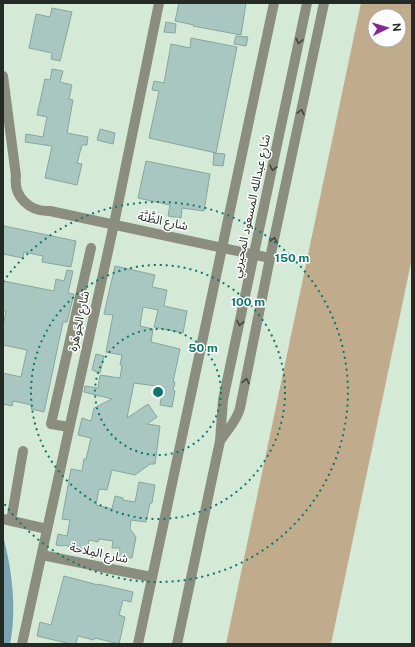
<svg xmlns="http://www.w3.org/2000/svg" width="415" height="647" font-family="'Public Sans','Noto Sans Arabic',sans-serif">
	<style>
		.forest { fill: #c0ab8c; fill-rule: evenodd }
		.water { fill: #79a4b0 }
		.building { fill: #a8c7c1; stroke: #88a6a0 }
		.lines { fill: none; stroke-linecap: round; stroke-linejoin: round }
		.minor { stroke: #8b8d7e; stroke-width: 10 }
		.oneway { stroke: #43483f }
		.ring { fill: none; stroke: #0f766e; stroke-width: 2; stroke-dasharray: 2 4 }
		.labels { text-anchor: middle; stroke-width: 3; stroke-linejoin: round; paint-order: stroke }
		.street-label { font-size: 12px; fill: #242b24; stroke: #fff }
		.centre { fill: #0f766e; stroke: #fff; stroke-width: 2 }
		.ring-label { font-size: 12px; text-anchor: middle; font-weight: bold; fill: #0f766e; stroke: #fff; stroke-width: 3; stroke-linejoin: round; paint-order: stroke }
	</style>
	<rect width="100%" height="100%" fill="#d4e9d6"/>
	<path class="forest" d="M361 3H412V258L331 644H226ZM375 16H399V40H375Z"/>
	<path class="water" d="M3 536C12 570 17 609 10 644H3Z"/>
	<path class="building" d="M179 3H246L241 35 193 26 194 25 175 21Z
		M52 8 72 12 60 61 51 59 52 53 29 48 36 14 50 17Z
		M166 22 176 24 175 33 164 32Z
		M236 36 248 37 246 46 234 44Z
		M191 38 237 47 216 153 149 138 159 91 152 90 154 81 164 83 171 44 190 48Z
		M52 69 63 71 60 82 72 85 69 99 73 100 67 133 88 137 87 145H82L77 163 82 164 77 185 45 178 52 146 25 142 26 134 43 137 47 117 37 115 45 79 50 80Z
		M100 129 115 133 113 144 97 140Z
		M214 153 225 154 223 166 213 165Z
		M146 161 210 174 204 211 182 208 181 218 168 216 170 205 138 198Z
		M4 226 76 241 71 267 42 262 43 256 24 252 23 258 3 254V232Z
		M115 266 155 275 152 287 167 290 164 306 187 311 183 333 154 327 158 310 143 307 140 326 153 329 151 342 180 349 173 382H175L173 390 175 391 172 407 160 405 163 387 134 383 127 418 148 404 157 417 147 424 160 426 155 464H150L135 475 112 470 107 490 99 489 96 505 112 509 115 496 123 498V500L135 502 139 482 155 485 152 503H150L146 522 131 520 130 529 136 537 132 558 119 556 120 548H112L113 541 99 539 98 542 89 540 87 550 63 545V546L56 545 58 534 67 536 70 520 62 519 71 469 82 471 84 459H86L91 438 78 435 82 418 91 421 94 408 112 399 84 392 85 386 98 388 100 375 120 378 122 365H120L122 355 106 352 113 315 104 314Z
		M67 270 73 271 68 293 74 294 67 322H63L44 412 31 409 32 405 13 401 12 406 3 404V373L21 377 27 350 3 345V326L6 311H3V281L54 291 56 279 64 281Z
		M96 354 104 356 100 373 92 370Z
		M64 576 98 585V584L133 592 131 602 123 600 119 615 125 617 119 644 95 638 94 640 78 636 76 644H71L37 636 40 622 51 625Z"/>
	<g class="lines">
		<path class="minor" d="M3 76 16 176C13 197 30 212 50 211L270 258
			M69 427 51 424 91 248
			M220 441C227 430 237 421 240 408L270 258 324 3
			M3 519 47 529
			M11 521 23 451
			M42 555 151 577
			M22 644 114 224 159 3
			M138 644 274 3
			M177 644 220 441 223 400 307 3"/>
	</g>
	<defs><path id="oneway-chevron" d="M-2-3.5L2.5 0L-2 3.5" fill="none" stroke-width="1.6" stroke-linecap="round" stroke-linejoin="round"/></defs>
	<g class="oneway">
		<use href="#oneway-chevron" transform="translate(299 41) rotate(102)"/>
		<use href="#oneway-chevron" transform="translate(301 112) rotate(-78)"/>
		<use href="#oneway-chevron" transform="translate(273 168) rotate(102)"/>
		<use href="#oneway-chevron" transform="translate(274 240) rotate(-78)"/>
		<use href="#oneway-chevron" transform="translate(240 323) rotate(102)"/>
		<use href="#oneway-chevron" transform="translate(246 381) rotate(-79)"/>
	</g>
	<g class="ring">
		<circle cx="158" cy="392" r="63"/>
		<circle cx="158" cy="392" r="127"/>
		<path d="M3 282A190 190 0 1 1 3 502"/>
	</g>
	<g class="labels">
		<g class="street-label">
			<text transform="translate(251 206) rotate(-78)" y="4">شارع عبدالله المسعود المحيربي</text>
			<text transform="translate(163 221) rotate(12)" y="4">شارع الظَّنَّة</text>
			<text transform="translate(79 321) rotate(-78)" y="4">شارع الجَوهَرة</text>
			<text transform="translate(99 553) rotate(12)" y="4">شارع المِلاحة</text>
		</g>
	</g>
	<circle cx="158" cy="392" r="6" class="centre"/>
	<g class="ring-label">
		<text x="292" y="262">150 m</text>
		<text x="248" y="306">100 m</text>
		<text x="203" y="352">50 m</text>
	</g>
	<rect width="415" height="647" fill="none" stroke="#242b24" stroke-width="8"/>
	<g transform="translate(387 28) rotate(85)"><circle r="19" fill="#ffffff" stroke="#a7aaa7"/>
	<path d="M0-3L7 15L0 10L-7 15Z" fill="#842894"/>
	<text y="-6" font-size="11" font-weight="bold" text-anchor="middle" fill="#242b24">N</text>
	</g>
</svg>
